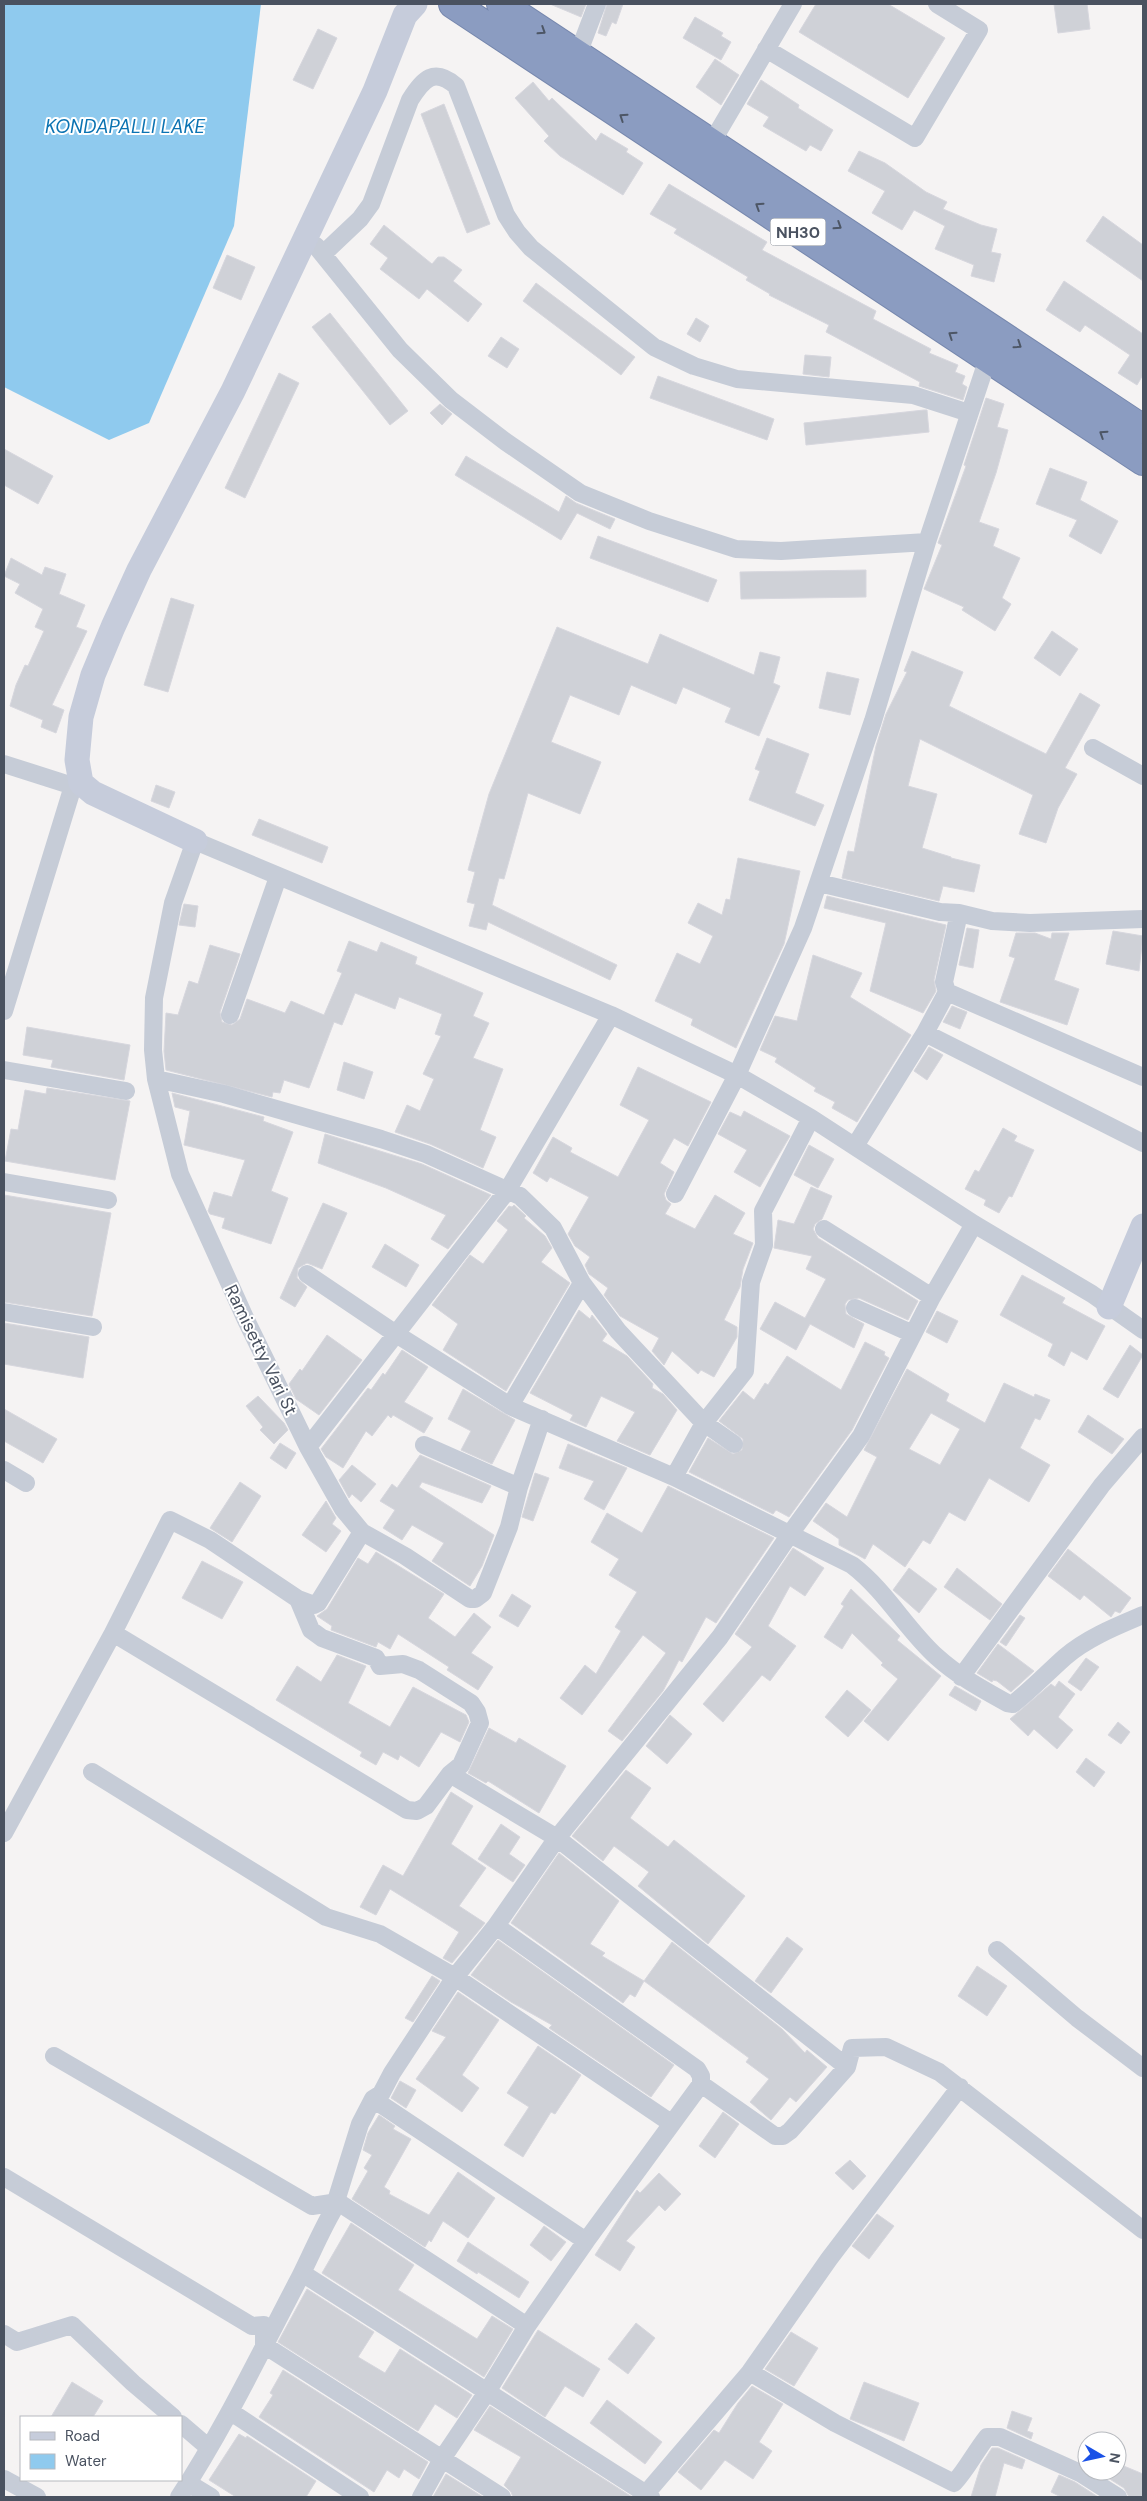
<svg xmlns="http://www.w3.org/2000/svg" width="1147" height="2501" font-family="'DM Sans',sans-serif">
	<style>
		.water { fill: #8fcaee }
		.building { fill: #cfd1d7; stroke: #d7d7de; fill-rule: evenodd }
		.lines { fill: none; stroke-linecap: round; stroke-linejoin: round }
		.highway-casing { stroke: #7687ad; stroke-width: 30 }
		.street { stroke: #c6ccd7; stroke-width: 18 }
		.secondary { stroke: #c6ccdb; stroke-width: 25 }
		.highway { stroke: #8b9cc1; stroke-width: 28 }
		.oneway { stroke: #4d5665 }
		.labels { text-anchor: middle; stroke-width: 4; stroke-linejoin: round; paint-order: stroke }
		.shield { fill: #fff; stroke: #808690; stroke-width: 1 }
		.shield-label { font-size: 16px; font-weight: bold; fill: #4a5260 }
		.street-label { font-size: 18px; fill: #4a5260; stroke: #fff }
		.water-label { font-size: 19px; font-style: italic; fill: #0b73b2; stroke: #fff }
	</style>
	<rect width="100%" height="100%" fill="#f5f3f3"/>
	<path class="water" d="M4 4H261L234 226 149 423 109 440 4 387Z"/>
	<path class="building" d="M550 4H586L581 17Z
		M607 4H623L616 24 612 22 606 36 598 33Z
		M816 4H888L945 38 908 98 799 32Z
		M1054 4H1087L1090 29 1058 33Z
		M695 17 723 33 721 36 731 42 721 60 683 38Z
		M318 29 337 38 313 89 293 80Z
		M715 59 739 75 721 105 696 87Z
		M761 80 799 105 798 108 833 130 821 151 810 145 806 151 763 126 769 117 747 104Z
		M533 82 549 101 552 98 596 141 601 133 628 149 626 152 643 163 623 195 560 156 544 141 549 136 515 98Z
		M444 104 490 224 467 233 421 114Z
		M859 151 885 163 926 192 947 202 943 209 981 225 997 229 991 252 1001 254 994 282 971 276 974 265 935 249 945 226 914 210 902 230 872 213 885 191 848 171Z
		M669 184 767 242 762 250 876 311 873 319 931 349 929 353 958 365 955 372 965 376 962 384 967 387 963 400 919 386 920 382 826 332 829 325 769 295 770 294 746 280 748 277 674 233 677 229 650 214Z
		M1103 216 1143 245V281L1086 241Z
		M384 225 432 264 438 257H444L462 270 453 281 482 304 468 322 427 289 419 299 380 269 388 258 370 244Z
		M227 255 255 267 241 300 213 288Z
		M1064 281 1143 334V375L1137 385 1118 373 1130 355 1085 325 1080 332 1046 310Z
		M536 283 635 357 621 375 523 301Z
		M330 313 408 411 390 425 312 327Z
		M696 318 709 326 700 342 687 334Z
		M501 337 519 349 507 368 488 356Z
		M805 355 831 357 829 377 803 374Z
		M279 373 299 383 245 498 225 488Z
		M658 376 774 419 767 440 650 398Z
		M986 398 1004 404 997 427 1008 430 996 473 979 522 999 529 993 546 1020 558 1002 598 1011 604 995 631 962 610 964 607 924 589 942 545 938 543 966 466 964 465Z
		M440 404 452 414 442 425 430 413Z
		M924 410H927L929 432 806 445 804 423Z
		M4 449 53 476 38 504 4 485Z
		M466 456 559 512 566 496 576 503 615 519 610 529 577 513 561 540 455 475Z
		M1050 468 1087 482 1080 500 1118 521 1101 554 1069 536 1077 520 1036 504Z
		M598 536 717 580 708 602 590 558Z
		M11 558 42 575 45 567 66 574 59 594 85 605 76 627 87 631 52 705 64 710 56 733 41 727 43 720 10 706 16 685 25 665 28 666 44 631 35 627 43 609 15 593 20 584 4 576Z
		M866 570V597L741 599 740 572Z
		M171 598 194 605 168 692 144 685Z
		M557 627 648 664 660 634 754 675 760 652 780 657 773 683 780 686 759 736 725 722 731 708 683 687 676 704 631 685 619 715 570 695 551 742 601 762 580 814 528 793 504 879 499 878 492 905 617 965 610 980 488 922 486 930 469 926 475 904 467 902 475 872 468 870 489 794Z
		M1052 631 1078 649 1060 676 1034 658Z
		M912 651 963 672 949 706 1046 754 1080 693 1100 705 1065 768 1077 774 1058 808 1046 843 1019 834 1033 795 920 739 908 786 937 794 922 848 951 857V858L980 865 974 892 943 886 939 901 842 878 848 851 854 852 876 746 886 714 907 672 904 671Z
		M827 672 859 679 850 715 819 708Z
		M767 738 809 754 795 793 824 805 815 826 749 800 760 771 755 769Z
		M156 785 175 792 169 808 151 801Z
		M259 819 328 847 322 863 252 835Z
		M738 858 800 871 784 944 736 1048 691 1025 693 1019 655 1001 677 953 700 964 713 936 688 923 698 903 722 915 726 899 730 900Z
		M827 896 946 925 934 980 936 991 923 1013 870 991 886 923 824 908Z
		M184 904 198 906 195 927 179 925Z
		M967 928 979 930 973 968 959 965Z
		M1113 931 1143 936 1139 971 1106 964Z
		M1016 933H1035L1051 939 1052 933H1069L1054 980 1079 989 1067 1025 1000 1002 1015 958 1009 956Z
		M349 941 377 952 381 942 417 957 415 964 483 993 473 1016 489 1023 473 1058 503 1069 480 1130 496 1137 483 1168 430 1144 395 1132 407 1105 420 1111 434 1079 423 1074 441 1036 435 1034 442 1014 399 997 395 1009 355 993 342 1025 334 1022 309 1088 284 1080 280 1093 273 1092 272 1097 166 1070 164 1051 166 1013 178 1015 189 981 198 984 210 945 240 954 220 1012 222 1022 232 1025 240 1019 247 999 285 1013 291 1001 324 1015 342 973 337 971Z
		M813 955 862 973 850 997 911 1035 857 1122 832 1108 835 1102 814 1091 816 1088 775 1062 777 1058 760 1050 775 1016 797 1021Z
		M952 1006 967 1012 960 1029 943 1022Z
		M27 1027 130 1045 124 1080 51 1067 53 1060 23 1055Z
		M929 1047 943 1055 927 1080 914 1071Z
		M344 1062 373 1072 364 1099 337 1090Z
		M638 1067 711 1102 688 1146 674 1138 660 1163 674 1172 664 1194 666 1200 671 1204 665 1214 695 1229 715 1195 745 1213 733 1234 753 1243 743 1269 740 1287 724 1320 737 1327V1337L714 1377 701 1370 698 1374 672 1351 664 1365 652 1351 659 1338 620 1316 604 1295 608 1288 589 1274 585 1265 590 1257 575 1246 568 1234 589 1197 550 1177 547 1182 533 1173 553 1137 572 1148 570 1152 618 1177 649 1120 620 1105Z
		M47 1088 130 1101 115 1180 5 1161 11 1129 18 1130 25 1090 46 1094Z
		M172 1093 264 1117 263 1121 293 1132 271 1191 288 1198 271 1244 222 1228 225 1218 210 1214 208 1211 214 1192 232 1197 245 1160 184 1145 190 1111 175 1107Z
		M744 1111 790 1136 760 1187 734 1172 747 1150 718 1134 730 1112 741 1117Z
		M1003 1128 1017 1136 1014 1141 1034 1150 1012 1197 1009 1196 999 1213 984 1205 986 1200 965 1189 975 1170 979 1172Z
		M325 1134 422 1164 491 1195 448 1249 431 1239 446 1215 386 1188 318 1163Z
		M809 1145 834 1159 818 1188 794 1175Z
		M811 1187 832 1196 822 1219 815 1224 813 1229 818 1238 918 1301 908 1320 859 1298 848 1300 845 1304 846 1314 864 1324 854 1348 810 1324 796 1350 760 1329 775 1302 805 1318 826 1279 806 1269 812 1256 774 1248 778 1220 794 1224Z
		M4 1195 111 1213 92 1316 4 1302Z
		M323 1203 347 1213 322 1269 307 1263 298 1268 297 1278 307 1287 295 1307 280 1298Z
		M514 1205 526 1216 524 1218 545 1236 552 1248 541 1262 570 1283 506 1391 443 1350 458 1324 432 1305 470 1255 483 1264 508 1230 497 1221 509 1206 512 1207Z
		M385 1244 419 1265 406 1287 372 1267Z
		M1022 1275 1065 1298 1062 1303 1105 1326 1087 1360 1071 1351 1064 1366 1048 1356 1053 1344 1000 1315Z
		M579 1310 590 1319 592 1315 607 1334 602 1341 627 1356 653 1384 652 1388 663 1394 677 1410 650 1455 617 1441 635 1412 601 1396 586 1427 570 1420 573 1415 530 1393Z
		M937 1311 958 1321 947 1343 926 1332Z
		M4 1323 89 1337 83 1378 4 1364Z
		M327 1335 362 1360 319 1415 296 1399 289 1384 300 1369 302 1371Z
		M865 1342 885 1352 884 1355 889 1358 852 1430 789 1517 776 1510 773 1514 689 1472 708 1438 733 1454 742 1450 743 1439 719 1421 743 1391 754 1400 765 1383 768 1385 787 1356 841 1390Z
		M1130 1345 1143 1355 1118 1398 1103 1389Z
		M402 1350 428 1367 404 1402 433 1418 424 1433 393 1415 391 1418 388 1415 372 1436 366 1431 343 1468 326 1457 321 1449 368 1388 371 1390 383 1373 385 1375Z
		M907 1369 949 1394 946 1401 985 1423 1004 1383 1034 1397 1035 1394 1050 1400 1040 1420 1035 1418 1020 1448 1050 1465 1029 1502 989 1478 965 1521 949 1512 930 1544 923 1540 905 1567 873 1544 865 1559 839 1545V1539L813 1521 826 1503 847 1517 877 1457 864 1450ZM931 1413 960 1429 940 1465 909 1449Z
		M463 1389 515 1420 492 1464 461 1450 471 1431 448 1419Z
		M258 1396 284 1423 288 1430 274 1444 260 1430 263 1427 246 1406Z
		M4 1409 57 1439 43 1463 4 1441Z
		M1088 1415 1124 1439 1112 1454 1078 1432Z
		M280 1443 296 1453 286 1469 270 1458Z
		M568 1444 627 1468 604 1510 584 1499 594 1481 559 1468Z
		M420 1455 491 1486 482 1503 422 1482 419 1487 494 1535 482 1566 470 1586 432 1561 444 1543 412 1525 402 1540 383 1528 395 1510 380 1501 392 1484 397 1488Z
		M352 1465 376 1484 361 1502 352 1494 349 1498 339 1480Z
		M535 1473 549 1478 533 1521 522 1517Z
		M240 1482 261 1496 232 1542 210 1528Z
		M668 1486 774 1538 716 1623 706 1617 682 1662 679 1660 663 1691 622 1741 608 1731 666 1653 643 1635 582 1715 560 1698 585 1665 596 1674 621 1631 615 1627 637 1592 609 1575 619 1559 591 1542 607 1513 642 1533Z
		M326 1501 336 1518 332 1524 341 1531 326 1552 302 1535Z
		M793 1548 824 1568 805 1596 790 1586 768 1626 796 1646 770 1681 762 1675 723 1722 703 1704 752 1647 735 1634Z
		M1068 1549 1131 1598 1120 1613 1115 1611 1111 1617 1084 1595 1080 1600 1048 1576Z
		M376 1552 444 1594 428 1618 455 1637 474 1613 491 1627 471 1653 493 1667 478 1690 447 1670 449 1667 398 1634 390 1649 378 1642 376 1647 331 1630 332 1626 317 1616 327 1609 358 1558 368 1564Z
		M202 1561 243 1582 222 1619 182 1598Z
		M909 1568 937 1589 919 1613 893 1590Z
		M957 1568 1002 1604 990 1620 944 1587Z
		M851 1589 900 1636 897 1640 941 1676 888 1741 864 1721 898 1679 881 1665 883 1663 852 1633 842 1649 824 1637 844 1606 841 1604Z
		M512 1594 531 1606 518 1627 499 1616Z
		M1020 1615 1025 1618 1006 1646 1000 1642Z
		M998 1644 1034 1671 1011 1692 997 1681 993 1680 992 1682 977 1673Z
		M337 1655 366 1666 348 1703 390 1727 413 1687 466 1715 469 1722 460 1742 441 1732 419 1767 400 1755 398 1760 383 1752 376 1765 360 1756 362 1752 276 1700 297 1666 321 1682Z
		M1086 1658 1099 1667 1081 1691 1068 1682Z
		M1059 1681 1075 1694 1058 1717 1073 1730 1057 1749 1034 1729 1028 1736 1010 1719 1051 1684 1055 1687Z
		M955 1686 981 1701 976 1711 949 1695Z
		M847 1690 871 1710 848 1737 825 1717Z
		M670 1715 692 1734 667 1764 646 1746Z
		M1118 1722 1130 1732 1121 1744 1108 1735Z
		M489 1728 516 1743 519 1738 566 1766 539 1813 488 1781 486 1783 468 1773Z
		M1086 1758 1105 1772 1094 1787 1076 1772Z
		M626 1770 651 1788 630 1818 668 1847 674 1840 745 1896 708 1944 638 1886 649 1872 614 1846 603 1861 572 1836Z
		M451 1792 473 1806 451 1844 486 1868 459 1906 485 1923 452 1963 443 1958 459 1932 432 1915 390 1889 376 1915 360 1907 383 1865 403 1876Z
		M501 1824 520 1837 509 1854 525 1865 513 1882 478 1859Z
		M559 1853 619 1901 590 1944 605 1953 602 1956 644 1981 635 1997 630 1994 623 2003 511 1923Z
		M787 1937 803 1949 771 1993 755 1981Z
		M498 1940 674 2065 651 2097 549 2028 552 2025 511 2002 471 1975Z
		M672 1942 782 2029 805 2053 807 2050 827 2067 796 2102 790 2097 771 2120 750 2102 769 2079 746 2062 749 2058 644 1981Z
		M977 1966 1007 1986 987 2016 958 1996Z
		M432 1976 440 1981 413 2022 405 2018Z
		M458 1992 499 2020 462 2075 479 2088 462 2112 416 2079 446 2037 432 2031Z
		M538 2046 581 2075 555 2114 551 2112 523 2157 504 2145 529 2107 507 2093Z
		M400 2081 416 2090 406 2108 391 2098Z
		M723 2112 739 2124 715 2158 699 2146Z
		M379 2115 395 2126 393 2129 411 2139 384 2187 390 2191 389 2194 429 2215 458 2172 495 2198 468 2238 443 2221 431 2242 429 2240 425 2247 352 2199 368 2171 364 2168 372 2155 363 2150 368 2133Z
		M850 2160 866 2176 853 2190 835 2173Z
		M659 2173 681 2194 665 2211 659 2205 626 2241 635 2247 620 2271 595 2255 637 2190 640 2193Z
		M877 2214 894 2226 869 2259 852 2246Z
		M351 2223 414 2265 398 2290 477 2339 492 2316 513 2329 484 2377 322 2273Z
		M544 2226 566 2242 551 2261 530 2245Z
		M468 2242 529 2282 519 2298 478 2272 477 2274 457 2261Z
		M307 2289 374 2332 358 2357 385 2373 400 2349 472 2395 457 2418 435 2404 418 2431 278 2342Z
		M636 2323 655 2338 628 2374 608 2359Z
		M538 2330 600 2369 583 2397 565 2386 545 2417 502 2388Z
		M791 2332 818 2348 794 2386 765 2369Z
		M283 2370 428 2462 419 2479 404 2469 399 2478 387 2470 374 2492 259 2417 273 2395 270 2393Z
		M72 2382 103 2401 93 2417H51Z
		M864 2382 919 2403 904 2441 850 2419Z
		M752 2386 783 2404 759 2442 772 2451 753 2479 725 2460 701 2490 678 2472 714 2430 719 2433 738 2403Z
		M607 2400 662 2442 645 2464 590 2423Z
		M490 2406 632 2497H513L511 2492 504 2485 521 2457 474 2430Z
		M1012 2411 1032 2418 1027 2431 1033 2433 1031 2439 1007 2428Z
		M239 2434 246 2438 247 2436 316 2481 306 2497H236L209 2480Z
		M992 2448H998L1025 2460 1022 2469 1004 2463 995 2497H971L981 2465Z
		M1119 2464 1143 2474V2497H1129L1124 2488 1097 2471H1117Z
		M446 2474 483 2497H433Z
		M1059 2475 1075 2482 1098 2497H1061L1051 2492Z"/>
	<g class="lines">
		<defs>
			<path id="highway" d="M453 4 1143 461
				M501 4 1143 429"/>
		</defs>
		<use href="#highway" class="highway-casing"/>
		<path class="street" d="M766 49 915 138 979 30 937 4
			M578 54 597 4
			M712 142 793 4
			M316 246 400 350 451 400 506 442 580 493 649 521 736 549 781 551 927 542
			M323 254 360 219 371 204 410 100C423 79 434 67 456 86L506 215 517 232 531 248 654 347 694 366 737 379 913 395 969 413
			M1093 748 1143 776
			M4 764 73 786 81 783
			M819 883 940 912 959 913 992 921 1030 923 1143 919
			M947 992 1143 1077
			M4 1011 73 786
			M230 1015 278 877
			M925 1033 1143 1143
			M4 1070 126 1091
			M156 1079 224 1094 381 1139 426 1154 520 1196 553 1228 582 1283 618 1331 704 1423 734 1444
			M855 1146 925 1033 947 992 944 982 959 913
			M4 1182 108 1200
			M675 1194 737 1075 803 928 873 721 927 542 988 358
			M824 1229 932 1297
			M307 1274 396 1334 510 1406 674 1477 852 1565C886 1591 906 1629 937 1657 958 1676 982 1689 1007 1703L1013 1704C1032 1689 1047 1673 1065 1657 1087 1638 1117 1626 1143 1615
			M855 1308 913 1334
			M4 1312 93 1327
			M510 1406 582 1283
			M542 1419 519 1487 509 1527 483 1593 475 1599H470L405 1556 362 1532 343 1509 308 1447 246 1320 180 1174 156 1079 153 1050 154 998 173 903 195 841 611 1015 737 1075 811 1118 974 1224 1092 1294 1143 1330
			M424 1445 519 1487
			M308 1447 507 1191 611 1015
			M4 1470 26 1483
			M674 1477 704 1423 745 1371 751 1282 764 1245 763 1211 811 1118
			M113 1633 407 1810 417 1811 426 1806 450 1774 461 1765 480 1723 477 1712 471 1703 419 1670 403 1664 380 1666 376 1658 322 1638 311 1630 298 1599
			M961 1677 1102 1485 1143 1437
			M92 1772 326 1917 380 1934 455 1977 671 2123
			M450 1774 557 1838 847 2067
			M4 1833 113 1633 170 1520 210 1540 298 1599 314 1605 318 1603 362 1532
			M496 1926 697 2069 701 2076V2084L586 2241
			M997 1950 1077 2018 1143 2068
			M54 2056 312 2206 338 2202 527 2326
			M701 2084 775 2136H783L790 2131 847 2067 852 2048 886 2047 939 2072 1143 2230
			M373 2099 586 2241 527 2326 487 2392 442 2459 421 2497
			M4 2177 252 2326 264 2325V2345L502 2497
			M302 2273 651 2497
			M4 2334 17 2342 72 2325 133 2383 173 2417
			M750 2372 835 2423 954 2483C967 2469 975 2452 987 2437H1000L1080 2473 1118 2497
			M231 2412 360 2497
			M181 2424 209 2448
			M4 2479 37 2497
			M188 2483 211 2497
			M179 2497C225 2427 261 2351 300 2277 313 2251 323 2226 338 2202L336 2201 360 2124 373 2099 381 2094 392 2073 455 1977 496 1926 557 1838 720 1637 790 1534 861 1436 932 1297 974 1224
			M643 2497 750 2372 829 2259 960 2087"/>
		<path class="secondary" d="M195 841 93 793 81 783 77 760 81 717 93 675 113 627 139 570 233 391 375 91 405 15 415 4
			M1109 1307 1143 1226"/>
		<use href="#highway" class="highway"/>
	</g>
	<defs><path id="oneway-chevron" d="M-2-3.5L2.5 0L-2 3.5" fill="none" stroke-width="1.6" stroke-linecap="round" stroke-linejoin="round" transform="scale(1.25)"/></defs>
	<g class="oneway">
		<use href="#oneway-chevron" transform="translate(542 31) rotate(33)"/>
		<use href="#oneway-chevron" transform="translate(623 117) rotate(-146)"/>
		<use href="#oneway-chevron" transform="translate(759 206) rotate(-147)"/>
		<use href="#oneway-chevron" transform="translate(838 226) rotate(33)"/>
		<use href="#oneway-chevron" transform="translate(952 335) rotate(-146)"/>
		<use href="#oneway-chevron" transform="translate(1018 345) rotate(34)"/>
		<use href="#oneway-chevron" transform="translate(1103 434) rotate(-147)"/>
	</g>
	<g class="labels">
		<rect class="shield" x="770.5" y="218.5" width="55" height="27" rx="4"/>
		<g class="shield-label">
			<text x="798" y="238">NH30</text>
		</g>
		<g class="street-label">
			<text transform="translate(261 1350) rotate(64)" y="6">Ramisetty Vari St</text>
		</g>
		<g class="water-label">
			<text x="125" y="133">KONDAPALLI LAKE</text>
		</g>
	</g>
	<rect width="1147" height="2501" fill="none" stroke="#4a5260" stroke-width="10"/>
	<rect x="20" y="2416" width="162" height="65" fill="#ffffff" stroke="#b7babf"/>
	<rect x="30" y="2432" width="25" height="8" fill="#c6ccdb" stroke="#b7babf"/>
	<text x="65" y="2441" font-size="15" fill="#4a5260">Road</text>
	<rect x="30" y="2454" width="25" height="15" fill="#8fcaee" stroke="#b7babf"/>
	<text x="65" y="2466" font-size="15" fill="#4a5260">Water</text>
	<g transform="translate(1102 2456) rotate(99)"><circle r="24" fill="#ffffff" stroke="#b7babf"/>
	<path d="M0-4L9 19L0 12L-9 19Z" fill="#1a51e7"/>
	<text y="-8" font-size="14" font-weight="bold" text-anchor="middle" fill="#4a5260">N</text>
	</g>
</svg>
